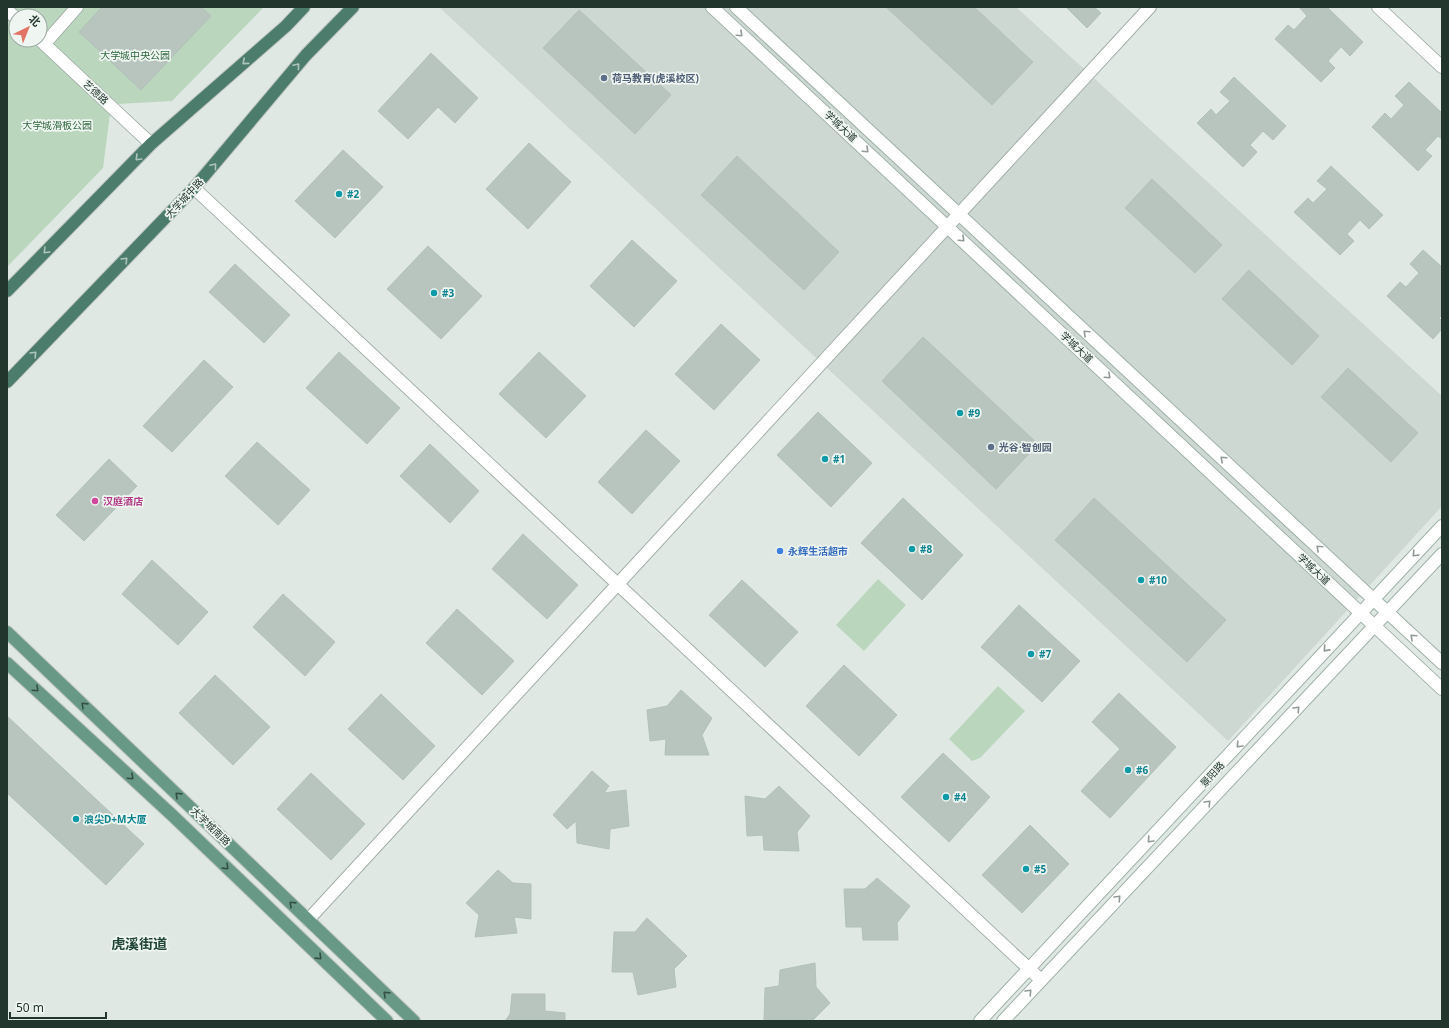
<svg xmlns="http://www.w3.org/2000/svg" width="1449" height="1028" font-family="'Noto Sans','Noto Sans SC',sans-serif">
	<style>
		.built { fill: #cdd8d2 }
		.green { fill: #bad7be }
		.building { fill: #b8c5bf; stroke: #b2c1b9 }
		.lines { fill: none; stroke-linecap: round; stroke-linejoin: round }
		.minor-casing { stroke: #a3afa9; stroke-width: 14 }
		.tertiary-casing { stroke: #a3afa9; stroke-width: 14 }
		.secondary-casing { stroke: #9fb2a9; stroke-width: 14 }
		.primary-casing { stroke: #bdc3c0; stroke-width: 14 }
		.trunk-casing { stroke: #bdc3c0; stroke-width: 14 }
		.minor { stroke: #fff; stroke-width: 12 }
		.tertiary { stroke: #fff; stroke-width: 12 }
		.secondary { stroke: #fff; stroke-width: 12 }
		.primary { stroke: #689987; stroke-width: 12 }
		.trunk { stroke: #4c7c6c; stroke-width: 12 }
		.oneway { stroke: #909a96 }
		.oneway2 { stroke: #aec5bc }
		.oneway3 { stroke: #344f44 }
		.service-dot { fill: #5c6f8a; stroke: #eff5f1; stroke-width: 1.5 }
		.culture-dot { fill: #0f9aa8; stroke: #eff5f1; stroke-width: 1.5 }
		.hotel-dot { fill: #d1479c; stroke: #eff5f1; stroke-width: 1.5 }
		.shop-dot { fill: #3f7fe0; stroke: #eff5f1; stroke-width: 1.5 }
		.labels { text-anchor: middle; stroke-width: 3.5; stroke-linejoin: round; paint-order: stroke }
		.park-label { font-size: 10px; fill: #316840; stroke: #eff5f1 }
		.service-label { font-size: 10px; font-weight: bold; fill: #4e5e75; stroke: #eff5f1; text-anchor: start }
		.street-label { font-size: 10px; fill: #22362e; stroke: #eff5f1 }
		.culture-label { font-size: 10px; font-weight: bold; fill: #0d838f; stroke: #eff5f1; text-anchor: start }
		.hotel-label { font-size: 10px; font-weight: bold; fill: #b23c85; stroke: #eff5f1; text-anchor: start }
		.shop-label { font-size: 10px; font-weight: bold; fill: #366cbe; stroke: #eff5f1; text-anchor: start }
		.district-label { font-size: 14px; font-weight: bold; fill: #214538; stroke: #eff5f1 }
	</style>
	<rect width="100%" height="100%" fill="#dfe8e3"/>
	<path class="built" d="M439 7H1016L1442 396V506L1228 741Z"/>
	<path class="green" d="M11 7H264L172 101 118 104 40 33V16H21Z
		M11 13 16 18V40H40L111 106 103 168 7 267V18Z
		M878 579 906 605 864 651 836 625Z
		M998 686 1025 711 980 758 972 761 949 739Z"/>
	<path class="building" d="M102 7H201L211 16 141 90 79 32Z
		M886 7H974L1033 62 992 105Z
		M1066 7H1094L1101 13 1087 28Z
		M1327 7 1363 42 1350 56 1341 47 1328 61 1335 68 1321 82 1275 39 1288 25 1294 30 1307 16 1299 7Z
		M579 10 671 95 635 134 543 48Z
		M431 53 478 98 455 123 438 107 408 139 378 111Z
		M1234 77 1286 126 1273 140 1263 131 1250 145 1257 152 1243 167 1197 123 1211 109 1216 115 1230 101 1220 92Z
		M1409 82 1442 113V139L1438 136 1425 150 1432 156 1418 171 1372 127 1385 113 1391 119 1404 105 1395 96Z
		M529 143 571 182 528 229 486 189Z
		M343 150 383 187 335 238 295 201Z
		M737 156 839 252 804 290 701 195Z
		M1331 166 1383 215 1369 229 1360 220 1347 234 1354 241 1340 255 1294 212 1308 198 1313 203 1327 189 1317 181Z
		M1152 179 1222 245 1195 273 1125 208Z
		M632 240 677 281 634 327 590 286Z
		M428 246 482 296 441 339 387 289Z
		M1423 250 1442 267V315L1439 318 1442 321V329L1433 339 1387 296 1400 282 1406 287 1419 273 1410 264Z
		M235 264 290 315 264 343 209 292Z
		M1249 270 1319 336 1292 365 1222 299Z
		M721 324 760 360 714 410 675 374Z
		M923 337 1038 444 996 489 882 381Z
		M339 352 400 408 367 444 306 388Z
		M539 352 586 396 546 438 499 394Z
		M204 360 233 387 172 452 143 426Z
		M1348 368 1418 433 1391 462 1321 397Z
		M818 412 872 463 831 507 777 455Z
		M646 430 680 461 632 514 598 482Z
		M257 442 310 490 278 525 225 476Z
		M430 444 479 491 450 523 400 476Z
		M109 459 137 486 84 541 56 515Z
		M903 498 963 555 922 600 861 543Z
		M1094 498 1226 620 1187 662 1055 540Z
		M523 534 578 585 547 619 492 569Z
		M152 560 208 612 178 645 122 594Z
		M742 580 798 632 765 667 709 615Z
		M283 594 335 642 305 676 253 627Z
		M1019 605 1080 661 1042 702 981 647Z
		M457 609 514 661 482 695 426 643Z
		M844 665 897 715 859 756 806 706Z
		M215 675 270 727 233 765 179 713Z
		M681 690 712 718 702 735 709 755H665L666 739 650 741 647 710 667 706Z
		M1119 693 1176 747 1110 818 1081 791 1120 749 1092 722Z
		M381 694 435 746 403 780 348 729Z
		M7 716 144 844 106 885 7 793Z
		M943 753 990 797 949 842 901 797Z
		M592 771 609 786 604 793 626 790 629 826 610 829 609 849 577 843 576 821 567 829 553 815Z
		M311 773 365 824 331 860 277 809Z
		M779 786 810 816 797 832 799 851 764 850 763 835 747 836 745 796 765 799Z
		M1030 825 1069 864 1022 913 982 875Z
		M498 870 513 883 531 884V919L514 917 517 933 475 937 479 915 466 903Z
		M877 878 910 906 897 923 898 940H863L862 927H846L844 889H865Z
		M647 918 687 956 674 969 676 987 638 995 633 972H612L614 932H635Z
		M815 963 816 987 830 1003 812 1021H764L765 988 779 986 780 970Z
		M512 994H545V1011L565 1013V1021H505L510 1014Z"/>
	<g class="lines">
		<defs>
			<path id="minor" d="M7 10 16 18
				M40 40 151 144
				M48 40 77 7"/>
			<path id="tertiary" d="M1378 7 1442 67
				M194 188 1041 980
				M308 920 1150 7"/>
			<path id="secondary" d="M712 7 1442 689
				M736 7 1442 663
				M980 1021 1442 526
				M1003 1021 1442 554"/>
			<path id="primary" d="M7 632 414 1021
				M7 663 172 815 387 1021"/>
			<path id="trunk" d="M7 291 151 144 286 26 304 7
				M7 382 194 188 306 55 353 7"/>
		</defs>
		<use href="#minor" class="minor-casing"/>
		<use href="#tertiary" class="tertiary-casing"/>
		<use href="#secondary" class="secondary-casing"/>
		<use href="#primary" class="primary-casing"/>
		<use href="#trunk" class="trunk-casing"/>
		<use href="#minor" class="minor"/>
		<use href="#tertiary" class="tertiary"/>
		<use href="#secondary" class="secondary"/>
		<use href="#primary" class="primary"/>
		<use href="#trunk" class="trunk"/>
	</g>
	<defs><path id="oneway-chevron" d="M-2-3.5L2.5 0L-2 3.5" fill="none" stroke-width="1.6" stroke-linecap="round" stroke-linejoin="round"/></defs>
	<g class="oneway">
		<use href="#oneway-chevron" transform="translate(740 34) rotate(43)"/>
		<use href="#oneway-chevron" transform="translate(866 150) rotate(43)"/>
		<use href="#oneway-chevron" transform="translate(962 239) rotate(43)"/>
		<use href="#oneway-chevron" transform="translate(1086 333) rotate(-137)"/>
		<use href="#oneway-chevron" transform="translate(1108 376) rotate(43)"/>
		<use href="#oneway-chevron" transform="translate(1223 459) rotate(-137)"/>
		<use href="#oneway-chevron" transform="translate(1319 548) rotate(-137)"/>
		<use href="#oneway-chevron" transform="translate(1415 554) rotate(133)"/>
		<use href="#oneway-chevron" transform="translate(1413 637) rotate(-137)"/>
		<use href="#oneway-chevron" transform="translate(1326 649) rotate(132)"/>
		<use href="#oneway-chevron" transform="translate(1297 709) rotate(-47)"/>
		<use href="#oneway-chevron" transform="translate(1239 745) rotate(133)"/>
		<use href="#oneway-chevron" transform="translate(1208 803) rotate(-47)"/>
		<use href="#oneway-chevron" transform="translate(1150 840) rotate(133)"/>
		<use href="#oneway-chevron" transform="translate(1118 898) rotate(-47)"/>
		<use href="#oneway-chevron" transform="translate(1029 992) rotate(-47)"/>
	</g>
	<g class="oneway2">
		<use href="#oneway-chevron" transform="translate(245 62) rotate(139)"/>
		<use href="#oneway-chevron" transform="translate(297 66) rotate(-50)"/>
		<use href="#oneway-chevron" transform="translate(138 158) rotate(135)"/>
		<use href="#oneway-chevron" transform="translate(214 166) rotate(-50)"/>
		<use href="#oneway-chevron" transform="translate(46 251) rotate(135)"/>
		<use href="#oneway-chevron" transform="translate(125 260) rotate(-46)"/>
		<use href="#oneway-chevron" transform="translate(34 354) rotate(-46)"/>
	</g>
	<g class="oneway3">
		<use href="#oneway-chevron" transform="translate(36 689) rotate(43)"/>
		<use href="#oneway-chevron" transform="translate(84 705) rotate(-136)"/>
		<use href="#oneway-chevron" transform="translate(131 777) rotate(43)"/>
		<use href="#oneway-chevron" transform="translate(178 795) rotate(-136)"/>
		<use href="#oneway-chevron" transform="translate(226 867) rotate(44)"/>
		<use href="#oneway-chevron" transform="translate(292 904) rotate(-136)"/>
		<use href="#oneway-chevron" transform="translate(319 957) rotate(44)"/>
		<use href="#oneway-chevron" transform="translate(386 994) rotate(-136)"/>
	</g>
	<g class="service-dot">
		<circle cx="604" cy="78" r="4"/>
		<circle cx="991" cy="447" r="4"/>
	</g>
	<g class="culture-dot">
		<circle cx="339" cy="194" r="4"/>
		<circle cx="434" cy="293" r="4"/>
		<circle cx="960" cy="413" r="4"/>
		<circle cx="825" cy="459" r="4"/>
		<circle cx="912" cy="549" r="4"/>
		<circle cx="1141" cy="580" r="4"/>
		<circle cx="1031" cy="654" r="4"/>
		<circle cx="1128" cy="770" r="4"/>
		<circle cx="946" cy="797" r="4"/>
		<circle cx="76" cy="819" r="4"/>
		<circle cx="1026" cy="869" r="4"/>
	</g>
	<circle class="hotel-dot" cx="95" cy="501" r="4"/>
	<circle class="shop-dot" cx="780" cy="551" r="4"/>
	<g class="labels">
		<g class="park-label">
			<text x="135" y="59">大学城中央公园</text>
			<text x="57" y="129">大学城滑板公园</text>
		</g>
		<g class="service-label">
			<text x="612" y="82">荷马教育(虎溪校区)</text>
			<text x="999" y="451">光谷·智创园</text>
		</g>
		<g class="street-label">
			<text transform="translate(96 92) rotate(43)" y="4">艺德路</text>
			<text transform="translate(841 126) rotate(43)" y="4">学城大道</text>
			<text transform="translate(184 198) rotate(-47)" y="4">大学城中路</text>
			<text transform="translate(1077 347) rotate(43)" y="4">学城大道</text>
			<text transform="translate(1314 569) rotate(43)" y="4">学城大道</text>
			<text transform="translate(1212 774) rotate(-47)" y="4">景阳路</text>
			<text transform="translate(211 826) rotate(44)" y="4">大学城南路</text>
		</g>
		<g class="culture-label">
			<text x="347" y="198">#2</text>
			<text x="442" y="297">#3</text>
			<text x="968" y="417">#9</text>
			<text x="833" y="463">#1</text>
			<text x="920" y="553">#8</text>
			<text x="1149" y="584">#10</text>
			<text x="1039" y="658">#7</text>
			<text x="1136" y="774">#6</text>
			<text x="954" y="801">#4</text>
			<text x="84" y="823">浪尖D+M大厦</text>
			<text x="1034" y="873">#5</text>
		</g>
		<g class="hotel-label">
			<text x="103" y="505">汉庭酒店</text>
		</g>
		<g class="shop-label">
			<text x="788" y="555">永辉生活超市</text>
		</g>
		<g class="district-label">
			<text x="139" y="949">虎溪街道</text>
		</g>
	</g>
	<rect width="1449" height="1028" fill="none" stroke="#22362e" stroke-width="16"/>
	<g transform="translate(28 28) rotate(43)"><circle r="19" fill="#eff5f1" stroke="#9da9a3"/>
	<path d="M0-3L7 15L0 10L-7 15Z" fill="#e17464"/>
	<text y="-6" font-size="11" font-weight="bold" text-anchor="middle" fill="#22362e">北</text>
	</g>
	<path d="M10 1012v6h96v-6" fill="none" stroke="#22362e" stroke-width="2"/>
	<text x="16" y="1012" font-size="12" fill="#22362e" stroke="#eff5f1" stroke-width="3" paint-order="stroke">50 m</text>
</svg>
